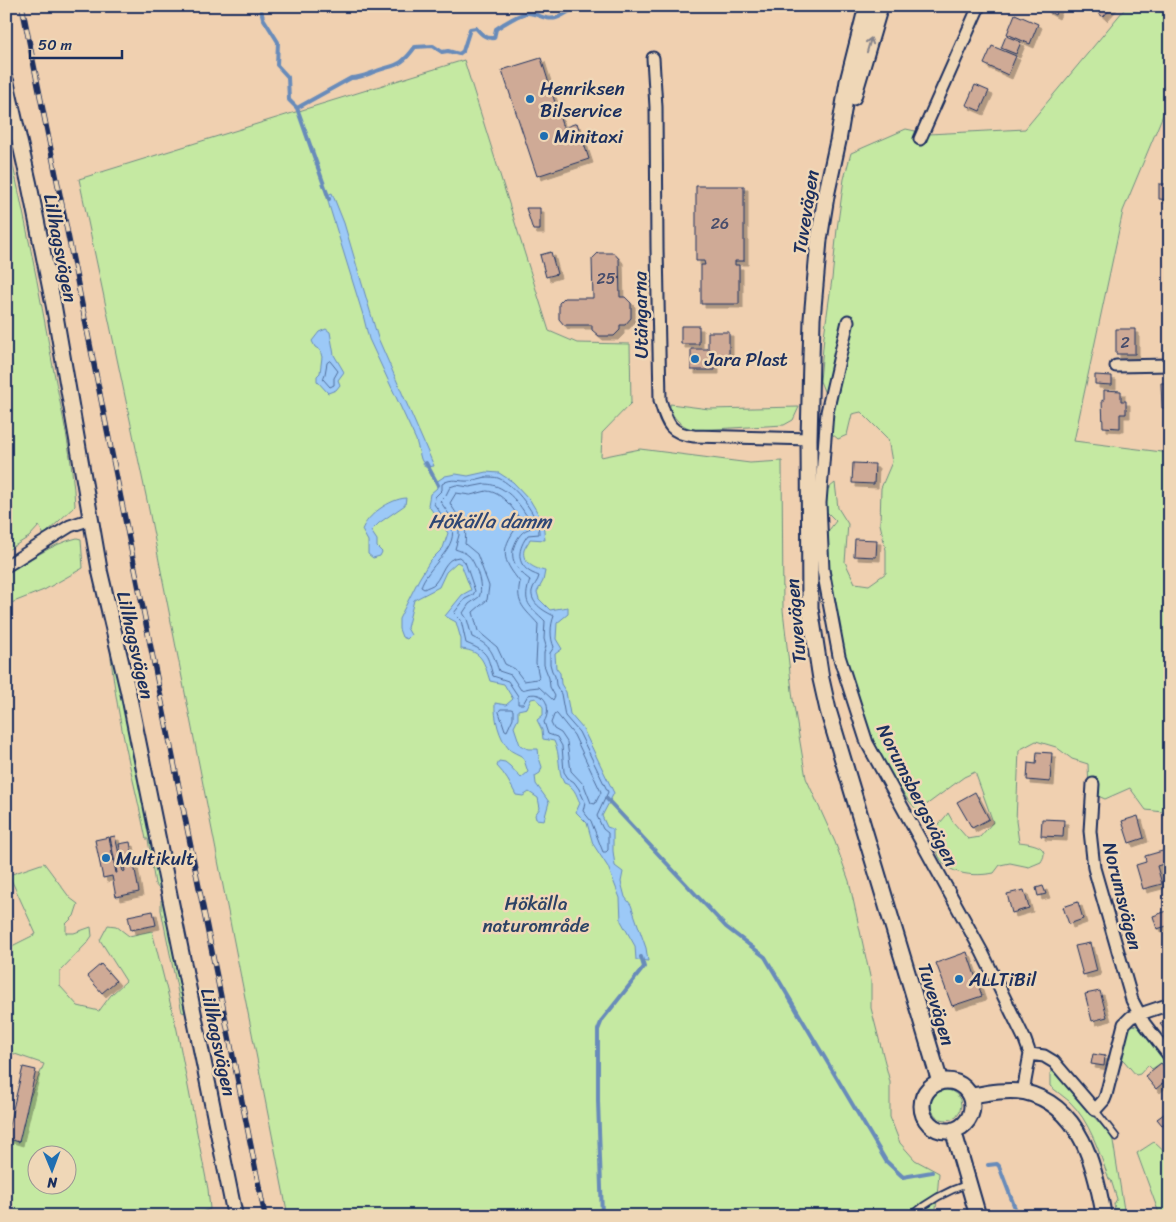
<svg xmlns="http://www.w3.org/2000/svg" width="1176" height="1222" font-family="Sriracha,sans-serif">
	<style>
		.green { fill: #c5e9a2; stroke: #708c80; fill-rule: evenodd }
		.water { fill: #9cc9f7; stroke: #688bba }
		.lines { fill: none; stroke-linecap: round; stroke-linejoin: round }
		.shore { stroke: #4f6d9b; stroke-width: 1 }
		.stream { stroke: #688bba; stroke-width: 4 }
		.building { fill: #cfaa96; stroke: #1b2f5e; filter: url(#shadow) }
		.service-casing { stroke: #1b2f5e; stroke-width: 9 }
		.minor-casing { stroke: #1b2f5e; stroke-width: 15 }
		.tertiary-casing { stroke: #1b2f5e; stroke-width: 18 }
		.secondary-casing { stroke: #1b2f5e; stroke-width: 19 }
		.service { stroke: #efd7b7; stroke-width: 5.5 }
		.minor { stroke: #efd7b7; stroke-width: 11 }
		.tertiary { stroke: #efd7b7; stroke-width: 14 }
		.secondary { stroke: #efd7b7; stroke-width: 15 }
		.rail-casing { stroke: #1b2f5e; stroke-width: 5.5 }
		.rail { stroke: #efd7b7; stroke-width: 4; stroke-dasharray: 11; stroke-linecap: butt }
		.oneway { stroke: #85838a }
		.poi-dot { fill: #1f6fb2; stroke: #efd7b7; stroke-width: 2 }
		.labels { text-anchor: middle; stroke-width: 5; stroke-linejoin: round; paint-order: stroke }
		.number-label { font-size: 16px; fill: #484e6c }
		.poi-label { font-size: 19px; fill: #1b2f5e; stroke: #efd7b7; text-anchor: start }
		.street-label { font-size: 19px; fill: #1b2f5e; stroke: #efd7b7 }
		.park-label { font-size: 19px; fill: #2c4265; stroke: #efd7b7 }
		.water-label { font-size: 20px; font-style: italic; fill: #2e4675; stroke: #efd7b7 }
	</style>
	<defs>
		<filter id="shadow"><feDropShadow dx="4" dy="4" stdDeviation="0" flood-color="#0004"/></filter>
	</defs>
	<rect width="100%" height="100%" fill="#f0d0b0"/>
	<filter id="ink" filterUnits="userSpaceOnUse"><feTurbulence type="fractalNoise" baseFrequency=".02" numOctaves="2"/><feDisplacementMap in="SourceGraphic" scale="10" xChannelSelector="R" yChannelSelector="G"/><feConvolveMatrix kernelMatrix="1 2 1 2 8 2 1 2 1" color-interpolation-filters="sRGB"/></filter>
	<g filter="url(#ink)">
		<path class="green" d="M1127 6H1157L1170 14V98L1123 211 1074 441 1170 453V827L1163 812 1146 810 1130 788 1105 799 1089 792 1088 764 1072 759 1056 747 1036 741 1019 750 1016 821 1019 842C1026 843 1044 844 1044 854 1044 857 1042 860 1041 862L1029 867 1010 863 1000 865 994 873C968 878 935 873 936 841 936 838 935 832 936 829 938 824 945 818 948 813L953 822 968 839 980 837 993 822 975 772 964 777 918 811C903 796 892 777 882 758 853 700 836 636 830 571 829 561 825 543 828 533 829 529 834 524 836 521L826 511C824 496 822 493 835 483L838 508 848 524 845 562 855 583 869 585 886 573V550L880 524 881 488 892 462 888 439 861 412 852 414 847 435 838 439 832 434 831 409 820 381 824 336 832 279 837 229 844 179 851 153 906 129 929 134 1025 129Z
			M464 60 549 331 577 343 630 344 631 403 602 433 601 457 640 449 750 463 782 461 783 610 793 700 806 778 835 842 849 881 871 981V1008L890 1082V1117L900 1143 915 1160 939 1173 936 1209 943 1216H288L148 505 79 179Z
			M6 135C24 212 39 289 53 367 62 413 73 459 75 506L44 535 39 526 29 537 6 551Z
			M670 404 709 409 799 407 793 420 784 425 696 430C683 428 670 417 670 404Z
			M77 538 81 539 83 568 44 590 6 605V574C29 561 51 544 77 538Z
			M110 644 161 888 159 889 155 884 148 839H146C133 776 114 708 110 644Z
			M44 863 70 898 78 904 74 916 66 924V933H74L91 927 92 936 87 943 60 971V986L78 1006 99 1011 111 995 126 981 100 940 108 925 116 926 129 936 152 931 177 1030 208 1189 210 1209 192 1216H6V1154L44 1064 6 1051V949L36 934 9 875ZM38 1154H68V1184H38Z
			M161 900 163 901 187 1010 186 1013 182 1012 161 910Z
			M1131 1025 1138 1026 1170 1067V1073L1161 1063 1152 1069 1148 1065 1140 1074 1136 1075 1119 1055 1128 1027Z
			M1053 1071 1110 1135 1113 1141 1125 1216H1116L1114 1204 1117 1199 1111 1180 1109 1179C1099 1152 1090 1121 1069 1101 1063 1096 1056 1091 1050 1086V1073Z
			M931 1105a15 15 0 1 1 30 0a15 15 0 1 1-30 0Z
			M1154 1142 1170 1157V1216H1160L1137 1153Z"/>
		<path class="water" d="M332 193 344 223 378 338 434 466 425 467 421 459 416 440 369 339 363 315 329 205 327 195Z
			M326 329 330 332 334 355 344 372 338 380 340 385 336 390 328 393 317 381V376L320 373 322 357 320 350 315 347 312 341 319 332Z
			M486 472 499 473 513 482 530 500 543 522 545 540 530 539C529 542 525 547 524 550 521 563 536 569 545 571L543 581 537 592 539 599 550 610 568 607V614L557 623 556 639 562 649 555 654 556 668 560 673 561 684 566 692 570 714 583 729 614 793 602 816 607 827 613 829V851L615 866 623 872 621 882 625 897 631 905 646 948 648 961 636 960 635 946 621 921 620 898 608 867 593 844 587 823 576 812 580 803C576 794 574 786 564 783 557 770 561 755 554 741L543 739 542 730 537 720 543 715V707L536 698 531 699 527 708 518 710V719L514 727 520 745 528 749H538L539 758 542 767 540 773 535 776 536 784 549 802 544 820 536 819 535 815 540 808 538 798 529 792 523 796 516 795C511 785 505 774 497 766L499 761 505 762 510 766 521 778 528 772 523 757C518 754 512 752 509 749 499 738 494 717 495 703L506 705 513 699 504 684 490 681C484 663 483 651 461 649V639L456 622 445 616 462 595 471 590 461 564 457 562 446 572 439 587 414 600 407 628 411 635 407 639 402 637 399 629V619L419 579 430 561 443 548 448 533 428 505 430 494 437 488 436 482 445 476 456 474 468 476Z
			M406 498 405 505 379 523 371 531 377 540V547L382 552 380 556 373 558 368 554V541L362 530C367 515 390 499 406 498Z"/>
		<g class="lines">
			<path class="shore" d="M330 361 338 371 334 378V385L330 387 323 379 325 374 327 363Z
				M486 477C490 477 495 477 498 478 514 484 540 517 539 534L528 535C518 548 515 564 532 573 534 574 537 575 539 576 538 582 533 585 532 591 530 604 546 612 554 616 550 626 550 638 554 647L550 653V664L552 671 555 676 556 685 561 694 565 716 579 732 608 792 597 816 603 829 608 833V850L606 852H603L591 821 583 811 585 802 579 789 574 782 568 778 564 772 562 746 557 737 548 734 544 722C552 709 546 690 528 695L523 704H518V696L508 681 493 676C487 654 488 652 466 643L461 620 454 613 465 599 473 595 475 591 465 562 459 557C444 558 443 574 435 583 433 586 427 587 424 589L421 587C426 568 457 549 452 529L434 504 435 497 442 490V484C452 477 459 482 470 481 475 480 481 478 486 477Z
				M486 484C508 485 522 507 532 525L531 528C525 530 522 532 518 538 507 556 514 568 530 580 522 604 529 605 545 621L544 639 546 646 544 653V665L549 678 550 687 555 696 553 700 539 687 530 688 521 690 511 675 499 671C492 652 492 646 472 637L467 619 463 613 469 604 479 597C484 588 476 563 469 556 465 552 460 551 455 549L459 535V529L440 501 446 495 450 487 456 485 469 487Z
				M487 491C502 492 514 509 521 521 519 525 516 527 514 531 499 553 505 563 520 582 515 604 525 609 538 624L536 663 539 677 537 679 524 681 515 669 505 664 497 647 478 631 473 612 487 600 489 586 477 554 465 544C468 519 460 522 450 503L456 493 470 495Z
				M501 709H511L513 710V718L507 731 505 730 499 712Z
				M557 714 574 735 601 792 595 804 591 803 584 785 571 771 567 742 561 733 554 729 551 723 554 715Z"/>
			<path class="stream" d="M260 6 263 18 278 42 277 65 288 77 289 100 297 108 329 199
				M297 108 351 78C360 78 366 75 374 72 395 64 400 68 415 47L433 46 442 52 448 51 459 54 463 51 470 29 476 28C481 34 486 39 494 38L496 29C503 24 521 13 528 13 537 13 546 21 556 18 563 16 571 10 577 6
				M426 463 438 485
				M606 798 726 927 765 957 886 1161 903 1177 932 1172
				M988 1165 997 1164 999 1166 1018 1216
				M602 1216 598 1101V1030L602 1020 644 967 641 957"/>
		</g>
		<path class="building" d="M1048 6H1059L1055 15 1046 10Z
			M1091 6H1113L1103 17Z
			M1015 14 1038 24 1030 44 1007 34Z
			M1006 36 1021 42 1016 54 1001 48Z
			M992 46 1016 56 1008 75 984 64Z
			M541 58 563 128 577 123 589 159 537 176 502 70Z
			M975 85 989 91 980 111 966 105Z
			M1159 184H1170V200L1159 199Z
			M696 186H744V261H735V265H739V304H701V265H705L704 261H696Z
			M526 208H540V230H533Z
			M551 252 557 274 546 277 540 255Z
			M598 253H614L619 259 620 297H625L631 303V318L625 325H620V330L614 336H599L592 330V325H564L559 319V303L564 298H593L592 259Z
			M681 326H699V344H681Z
			M1116 329H1135V354H1116Z
			M708 332H729V356H724L715 364V370H691V349H708Z
			M1095 375 1112 376V385L1095 384Z
			M1161 383H1170V408H1162Z
			M1104 390 1121 391V401H1126V414H1120V428L1103 427 1102 400 1104 401Z
			M853 463 875 464 874 484 852 483Z
			M855 539 877 540 876 557 854 556Z
			M1037 752 1052 753 1050 782 1027 780 1028 763 1036 764Z
			M975 792 989 819 972 828 957 802Z
			M1138 816 1144 838 1129 843 1122 821Z
			M1042 819 1064 820 1063 837 1041 836Z
			M115 836 123 872 125 871 119 844 130 842 139 892 116 897 112 876 103 878 95 840 109 837 116 873H117L110 837Z
			M1166 850 1170 862 1157 866 1162 884 1143 889 1136 865 1146 862 1145 856Z
			M1043 886 1046 894 1038 896 1036 888Z
			M1024 890 1029 908 1012 913 1007 894Z
			M1078 902 1083 919 1069 924 1063 907Z
			M153 911 156 925 131 930 128 916Z
			M1167 911 1170 925 1157 929 1153 916Z
			M1090 943 1097 971 1083 975 1075 946Z
			M967 952 982 996 952 1006 936 963Z
			M101 964 116 981 102 993 87 976Z
			M1100 991 1107 1017 1092 1021 1085 994Z
			M1170 1017V1036L1160 1024Z
			M1093 1054 1105 1056 1104 1066 1091 1064Z
			M1161 1063 1170 1073V1077L1156 1089 1145 1076Z
			M23 1067 36 1070 19 1142 6 1138Z
			M1168 1111 1170 1114V1119L1162 1125 1157 1119Z"/>
		<g class="lines">
			<defs>
				<path id="service" d="M6 607V610
					M1095 1110 1116 1137
					M911 1216C928 1201 946 1191 968 1184"/>
				<path id="minor" d="M653 58 656 107 657 248 660 400C667 422 668 433 694 436L809 439
					M920 139 979 6
					M848 321 827 412 820 503 823 570 839 656 867 743 982 952 1025 1040 1030 1054 1023 1092
					M1116 366 1170 365
					M6 566 70 526 91 519
					M1093 784 1090 831 1094 868 1132 1000 1144 1023 1170 1057
					M1030 1054 1044 1056 1054 1062 1095 1110 1104 1100 1106 1095 1124 1024 1131 1017 1170 1004"/>
				<path id="tertiary" d="M6 81 29 183 54 307 100 572 128 691 235 1216
					M970 1096C987 1093 1006 1089 1024 1092 1081 1105 1095 1166 1104 1216"/>
				<path id="secondary" d="M867 6 848 81 838 141 826 196 819 240 812 319 809 439 810 608 821 679 828 710 940 1082
					M853 97 880 6
					M922 1106a25 25 0 1 1 50 0a25 25 0 1 1-50 0Z
					M953 1130 978 1216"/>
			</defs>
			<use href="#service" class="service-casing"/>
			<use href="#minor" class="minor-casing"/>
			<use href="#tertiary" class="tertiary-casing"/>
			<use href="#secondary" class="secondary-casing"/>
			<use href="#service" class="service"/>
			<use href="#minor" class="minor"/>
			<use href="#tertiary" class="tertiary"/>
			<use href="#secondary" class="secondary"/>
			<defs>
				<path id="rail" d="M22 6 265 1216"/>
			</defs>
			<use href="#rail" class="rail-casing"/>
			<use href="#rail" class="rail"/>
		</g>
		<defs><path id="oneway-shaft" d="M-6 0H5M1.5-3L5.5 0L1.5 3" fill="none" stroke-width="1.6" stroke-linecap="round" stroke-linejoin="round" transform="scale(1.25)"/></defs>
		<use class="oneway" href="#oneway-shaft" transform="translate(869 45) rotate(-74)"/>
	</g>
	<g class="poi-dot">
		<circle cx="530" cy="99" r="5"/>
		<circle cx="544" cy="136" r="5"/>
		<circle cx="695" cy="359" r="5"/>
		<circle cx="106" cy="858" r="5"/>
		<circle cx="959" cy="979" r="5"/>
	</g>
	<g class="labels">
		<g class="number-label">
			<text x="720" y="229">26</text>
			<text x="606" y="284">25</text>
			<text x="1125" y="348">2</text>
		</g>
		<g class="poi-label">
			<text x="540" y="95">Henriksen<tspan x="540" dy="22">Bilservice</tspan></text>
			<text x="554" y="143">Minitaxi</text>
			<text x="705" y="366">Jara Plast</text>
			<text x="116" y="865">Multikult</text>
			<text x="969" y="986">ALLTiBil</text>
		</g>
		<g class="street-label">
			<text transform="translate(805 212) rotate(-81)" y="7">Tuvevägen</text>
			<text transform="translate(61 248) rotate(79)" y="7">Lillhagsvägen</text>
			<text transform="translate(640 315) rotate(-91)" y="7">Utängarna</text>
			<text transform="translate(795 621) rotate(-95)" y="7">Tuvevägen</text>
			<text transform="translate(136 645) rotate(77)" y="7">Lillhagsvägen</text>
			<text transform="translate(918 795) rotate(63)" y="7">Norumsbergsvägen</text>
			<text transform="translate(1123 896) rotate(76)" y="7">Norumsvägen</text>
			<text transform="translate(937 1004) rotate(73)" y="7">Tuvevägen</text>
			<text transform="translate(219 1042) rotate(78)" y="7">Lillhagsvägen</text>
		</g>
		<g class="park-label">
			<text x="536" y="910">Hökälla<tspan x="536" dy="22">naturområde</tspan></text>
		</g>
		<g class="water-label">
			<text x="490" y="528">Hökälla damm</text>
		</g>
	</g>
	<rect width="1176" height="1222" fill="none" stroke="#efd7b7" stroke-width="25"/>
	<rect x="12" y="12" width="1151" height="1197" fill="none" stroke="#1b2f5e" stroke-width="2" filter="url(#ink)"/>
	<g transform="translate(52 1170) rotate(179)"><circle r="24" fill="#efd7b7" stroke="#9a9493"/>
	<path d="M0-4L9 19L0 12L-9 19Z" fill="#1f6fb2"/>
	<text y="-8" font-size="14" font-weight="bold" text-anchor="middle" fill="#1b2f5e">N</text>
	</g>
	<path d="M30 50v8h92v-8" fill="none" stroke="#1b2f5e" stroke-width="2.5"/>
	<text x="38" y="50" font-size="15" fill="#1b2f5e" stroke="#efd7b7" stroke-width="4" paint-order="stroke">50 m</text>
</svg>
